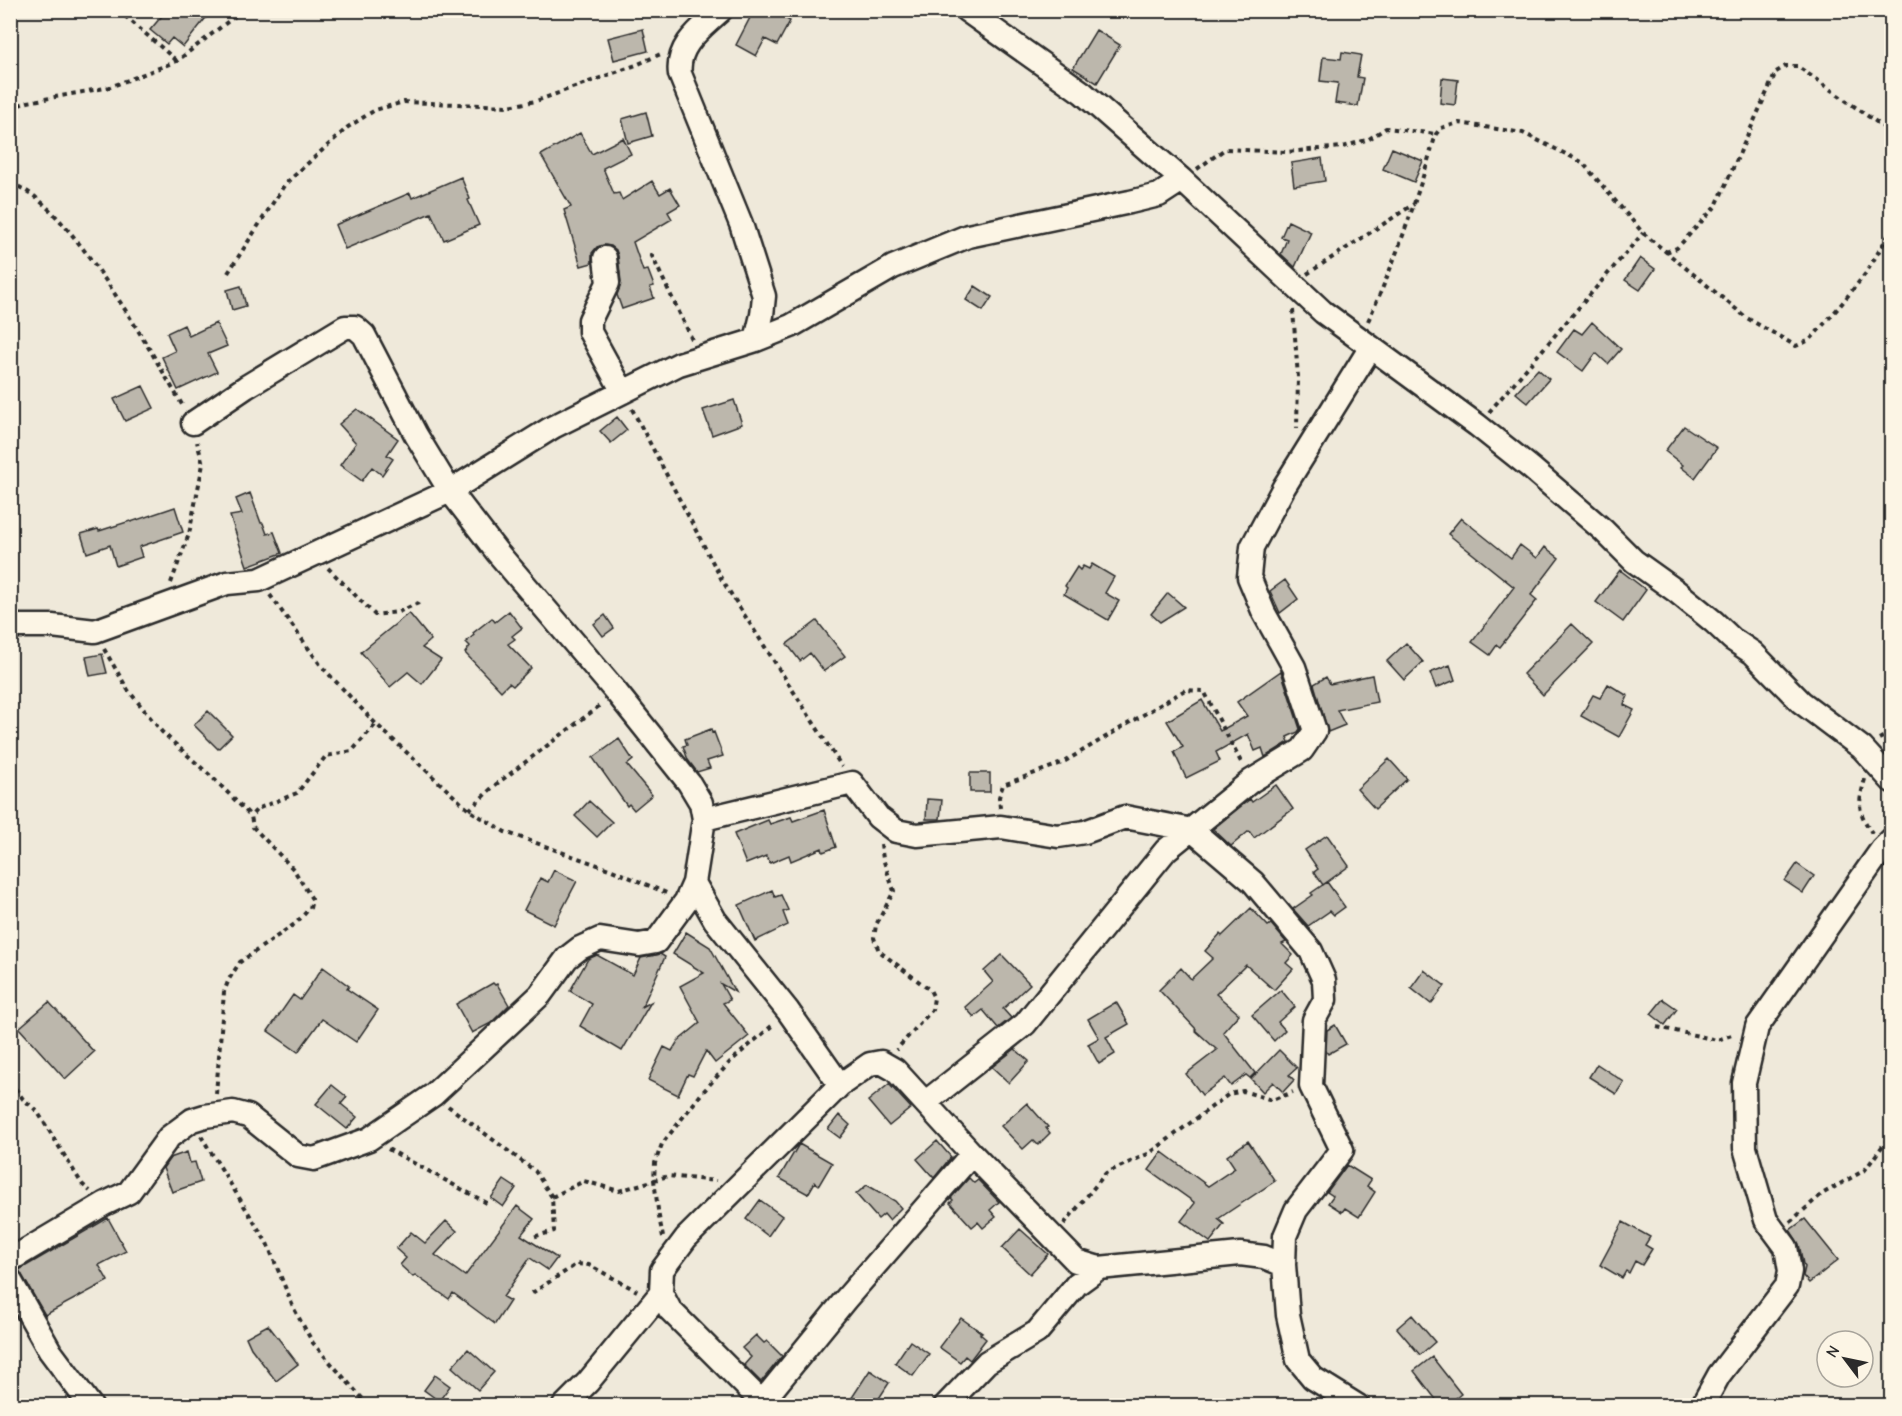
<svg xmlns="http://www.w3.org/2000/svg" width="1902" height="1416" font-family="'Comic Neue',sans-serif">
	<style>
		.building { fill: #bcb7ac; stroke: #2b2b2b; stroke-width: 1.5 }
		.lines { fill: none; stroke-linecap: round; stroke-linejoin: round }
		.minor-casing { stroke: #2b2b2b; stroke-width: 27 }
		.path { stroke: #2b2b2b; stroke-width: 4; stroke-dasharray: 4.5 4.5; stroke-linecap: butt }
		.minor { stroke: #fcf5e5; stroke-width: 22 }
	</style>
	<rect width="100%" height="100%" fill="#efe9da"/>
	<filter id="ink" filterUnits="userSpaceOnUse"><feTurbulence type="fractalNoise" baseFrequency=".0167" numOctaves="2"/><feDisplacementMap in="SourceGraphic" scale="12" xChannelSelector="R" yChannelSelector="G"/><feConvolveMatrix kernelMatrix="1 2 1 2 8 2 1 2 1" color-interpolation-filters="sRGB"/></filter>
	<g filter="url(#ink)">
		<path class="building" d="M167 10H212L183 47 172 38 167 44 150 30Z
			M754 10H784L781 16 790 21 777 45 765 39 756 56 736 45Z
			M643 29 648 51 614 60 608 38Z
			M1096 30 1120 45 1097 83 1073 68Z
			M1342 52 1361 55 1357 77 1363 78 1358 106 1335 103 1338 83 1320 81 1323 57 1341 59Z
			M1442 78 1458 80 1455 105 1440 103Z
			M646 112 652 136 628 143 622 119Z
			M580 133 592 154 623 138 631 154 603 168 614 194 619 193 622 200 652 181 660 194 670 188 680 205 668 212 672 219 633 242 643 271 648 270 654 286 650 287 654 298 622 309 617 295 621 282 618 256 616 250 611 246 604 245 597 247 592 253V263L581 266 564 210 571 207 541 155Z
			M1392 148 1423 161 1414 182 1383 169Z
			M1322 158 1325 181 1294 186 1291 163Z
			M461 177 470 199 468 200 479 225 444 240 431 213 345 249 335 225 410 193 412 198Z
			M1288 221 1311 232 1295 267 1281 254 1287 239 1281 237Z
			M1640 258 1655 269 1640 290 1625 280Z
			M241 286 246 306 232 310 227 290Z
			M975 286 992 297 983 311 966 300Z
			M1592 322 1621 349 1608 364 1596 353 1583 371 1557 352 1574 329 1582 334Z
			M216 323 227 346 208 354 217 372 178 390 162 357 175 351 167 333 184 325 189 336Z
			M1538 369 1549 379 1528 403 1516 393Z
			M143 386 154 408 125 421 114 399Z
			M734 400 742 424 712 435 703 410Z
			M357 409 398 439 387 455 393 459 382 475 372 467 362 481 340 465 356 443 339 424Z
			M617 417 627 430 611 443 600 431Z
			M1684 426 1717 448 1695 478 1681 467 1683 465 1665 451Z
			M250 493 261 523H263L267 534 274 532 282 553 247 566 230 516 242 514 236 499Z
			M175 507 183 532 139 547 142 557 116 566 110 545 87 553 81 534 98 529 99 531 130 521 131 522Z
			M1461 518 1511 558 1520 545 1537 558 1545 547 1559 558 1531 595 1537 600 1500 647 1497 645 1490 655 1472 642 1514 587 1448 534Z
			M1092 564 1114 577 1105 593 1119 601 1108 620 1064 594 1067 588 1065 586 1077 567 1080 570 1083 566 1089 569Z
			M1620 570 1646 590 1623 622 1596 602Z
			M1285 580 1298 599 1280 613 1270 591Z
			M1168 593 1184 607 1160 622 1151 614Z
			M509 611 522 628 512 636 515 639 508 644 531 668 513 686 509 683 501 691 465 653 470 646 466 642 474 635 473 633 492 618 495 622Z
			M409 613 431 640 422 648 441 660 422 684 408 672 390 687 361 652Z
			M605 615 614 628 603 636 594 624Z
			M817 621 845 656 824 671 810 653 800 661 787 644Z
			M1572 624 1593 644 1543 695 1523 674Z
			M1406 643 1423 662 1404 680 1387 661Z
			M102 654 107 673 90 676 86 657Z
			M1450 665 1455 680 1436 688 1430 673Z
			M1281 671 1300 729 1298 732 1287 737 1289 742 1265 757 1262 748 1255 751 1248 734 1216 752 1220 761 1186 778 1174 752 1183 747 1167 721 1202 700 1220 731 1247 716 1237 702Z
			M1372 675 1377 702 1337 710 1345 725 1328 732 1314 684 1326 677 1330 684Z
			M1608 684 1628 696 1624 705 1634 710 1619 737 1581 716 1593 695 1600 698Z
			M208 711 232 735 218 749 194 725Z
			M711 729 712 733 714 732 723 756 707 761 710 768 697 772 688 760 683 746 687 745 685 739Z
			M619 739 633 760 627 765 652 795 634 810 629 804 627 806 593 758Z
			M1389 759 1407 779 1375 809 1357 789Z
			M970 773H990V792H970Z
			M1276 785 1293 809 1254 838 1249 831 1231 846 1213 829 1250 799 1252 802Z
			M927 799 942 800 940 819H926Z
			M589 801 612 822 597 837 575 816Z
			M824 810 836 847 823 852 822 848 791 861 789 855 770 863 766 856 746 864 734 834 768 820 770 824 791 817 793 821Z
			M1327 835 1349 866 1323 885 1314 872 1318 869 1305 850Z
			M1797 864 1814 876 1803 893 1785 881Z
			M554 870 577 881 554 925 524 910 540 878 548 882Z
			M1327 882 1345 907 1334 915 1330 911 1308 926 1293 909 1313 895 1311 893Z
			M772 890 775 897 781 895 788 910 783 912 788 925 755 941 739 905Z
			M1251 908 1268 926 1271 924 1286 942 1282 944 1293 955 1286 963 1293 969 1274 990 1246 965 1216 994 1239 1014 1223 1032 1255 1073 1250 1078 1246 1075 1231 1086 1225 1078 1202 1095 1186 1074 1217 1050 1195 1030 1196 1029 1159 990 1181 968 1191 979 1213 958 1205 951 1220 934 1222 936Z
			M686 932 710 947 735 992 721 984 730 1000 723 1003 749 1036 715 1063 706 1051 693 1076 688 1074 678 1095 648 1080 664 1047 672 1051 678 1041 700 1023 680 986 704 973 673 954Z
			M660 954 665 957 642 1007 651 1002 622 1051 580 1026 592 1004 570 991 588 959 597 955 633 975 641 958Z
			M1002 955 1030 984 1003 1009 1011 1018 998 1028 983 1010 974 1017 965 1007 993 982 984 971Z
			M323 967 349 986 347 989 378 1010 356 1042 322 1019 298 1052 268 1031 293 995 300 1000Z
			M1424 970 1445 986 1431 1004 1411 988Z
			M493 983 495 985 497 984 509 1005 491 1023 472 1033 456 1004Z
			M1281 990 1295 1007 1278 1022 1285 1030 1274 1041 1252 1015Z
			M1663 999 1677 1009 1665 1025 1651 1014Z
			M49 1002 94 1052 65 1079 19 1028Z
			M1116 1002 1129 1024 1106 1037 1115 1054 1099 1064 1088 1044 1099 1038 1088 1019Z
			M1335 1025 1346 1044 1328 1054 1326 1051 1327 1030Z
			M1015 1049 1029 1061 1009 1083 992 1067Z
			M1279 1050 1297 1068 1289 1075 1294 1080 1283 1092 1273 1082 1263 1092 1251 1079Z
			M1597 1064 1624 1082 1616 1094 1589 1077Z
			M889 1084 911 1108 889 1126 868 1101Z
			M332 1085 347 1097 341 1104 357 1117 347 1129 316 1104Z
			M1027 1103 1048 1127 1046 1128 1050 1133 1038 1145 1033 1140 1023 1149 1001 1126Z
			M839 1115 850 1125 840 1138 828 1129Z
			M937 1141 951 1157 934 1178 917 1159Z
			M1248 1141 1275 1181 1218 1219 1224 1224 1210 1242 1181 1221 1195 1203 1149 1170 1162 1152 1208 1186 1235 1168 1227 1156Z
			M799 1144 832 1163 819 1185 815 1182 808 1194 779 1178Z
			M187 1152 190 1163 195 1162 201 1182 172 1192 163 1168 170 1158Z
			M1347 1165 1371 1180 1367 1186 1375 1192 1359 1217 1345 1208 1342 1212 1328 1203 1333 1196 1327 1192Z
			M969 1178 974 1183 978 1180 999 1202 990 1210 996 1217 983 1228 978 1222 972 1227 950 1203 953 1200 951 1198Z
			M504 1180 516 1188 503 1207 491 1198Z
			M867 1185 895 1201 901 1208 889 1220 884 1214 878 1219 856 1194Z
			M760 1200 782 1216 768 1236 746 1219Z
			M517 1206 534 1219 521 1235 557 1258 548 1270 530 1258 503 1297 510 1301 495 1324 453 1293 449 1299 415 1275 413 1277 400 1265 406 1258 396 1249 411 1232 425 1243 446 1221 457 1231 435 1255 465 1276Z
			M108 1218 126 1251 99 1265 108 1281 45 1315 19 1270Z
			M1805 1219 1838 1260 1809 1283 1803 1276 1805 1267 1803 1264 1799 1244 1790 1230Z
			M1623 1222 1650 1237 1645 1245 1652 1249 1642 1265 1635 1261 1629 1273 1626 1271 1622 1278 1600 1265Z
			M1020 1229 1048 1254 1030 1274 1002 1248Z
			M1412 1315 1435 1342 1420 1355 1397 1328Z
			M961 1318 982 1333 980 1334 986 1339 970 1360 965 1356 960 1362 939 1347Z
			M268 1325 298 1364 276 1381 251 1348 246 1337Z
			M756 1335 764 1343 767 1341 782 1356 761 1382 744 1365 751 1357 742 1348Z
			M910 1341 929 1354 913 1376 895 1363Z
			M468 1349 494 1372 478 1390 452 1367Z
			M1432 1357 1461 1394 1446 1406H1441L1414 1371Z
			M870 1370 889 1383 874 1406H861L851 1399Z
			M435 1375 450 1386 439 1401 424 1390Z"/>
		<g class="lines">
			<defs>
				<path id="minor" d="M721 10C702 28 676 45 680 74L741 224 764 296 762 315 756 340
					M966 10 1083 93 1182 180 1323 312 1477 425 1531 468 1603 530 1634 561 1676 591 1714 622 1732 639 1753 653 1801 702 1862 748 1892 781
					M605 258 608 283 590 320V332L623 392
					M10 626H52L95 631 227 583 259 580 450 491 553 427 679 364 756 340 791 326 893 267 968 236 1130 202 1159 195 1182 180
					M704 819 852 783 878 817 896 831 917 835 1001 827 1058 836 1085 832 1125 817 1192 830 1253 882 1311 951 1324 980 1325 1000 1314 1020 1311 1086 1342 1150 1296 1210 1285 1236 1284 1265 1288 1315 1298 1360 1313 1378 1358 1406
					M694 883 715 920 788 1011 840 1085
					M926 1102 1025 1024 1166 850 1251 781 1302 750 1315 731 1294 667 1264 613 1249 577 1252 547 1284 487 1371 347
					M10 1260 104 1204 129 1192 169 1137 192 1120 205 1116 233 1112 248 1116 298 1156 314 1159 369 1139 433 1095 540 995 567 958 580 948 600 939 639 945 656 942 686 901 694 883 704 819 701 803 689 783 617 693 497 552 450 491 416 435 364 335 355 327H345L246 387 193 423
					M10 1280 50 1351 91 1406
					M762 1402 845 1300 972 1154
					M564 1406 588 1382 661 1293
					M766 1406 670 1310 661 1293 662 1270 686 1238 840 1085 870 1064 881 1062 895 1070 972 1154 1076 1261 1099 1268 1240 1254 1264 1257 1284 1265
					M945 1406 987 1362 1037 1332 1077 1284 1099 1268
					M1702 1406 1719 1375 1787 1286 1790 1271 1786 1247 1766 1220 1745 1148 1744 1083 1757 1027 1882 849 1892 839"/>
			</defs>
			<use href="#minor" class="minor-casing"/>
			<path class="path" d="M118 10 177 61
				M10 108 28 102 110 87 177 61 243 10
				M1197 169 1225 149 1286 152 1343 147 1369 139 1386 128 1436 134
				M10 184C64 194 155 359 184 408
				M1666 252 1677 248 1716 206 1776 72 1786 66H1797L1892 133
				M651 254 693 341
				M228 273 285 184 348 127 375 110 404 102 509 106 536 101 636 65 663 53
				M1307 274 1414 204
				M1293 310 1298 377 1297 428
				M1368 321C1396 260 1417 198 1436 134L1441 128 1459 123 1523 133 1582 162 1643 233 1747 318 1796 346 1810 340 1839 307 1866 273 1892 229
				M632 409 722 580 842 767
				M1489 412 1643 233
				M328 568 375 615 398 612 423 601
				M171 583 189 534 203 464 197 442
				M270 595 322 667 376 724 469 810 505 832 612 870 669 894
				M104 649 128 690 162 732 215 780 251 816
				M1879 739 1892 732
				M1865 779C1858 805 1857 810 1872 833
				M1000 808 999 797 1003 785 1062 763 1185 690 1204 691 1242 764
				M469 810 494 786 602 704
				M881 844 883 859 894 891 876 925 874 938 879 951 930 990 934 998 932 1010 896 1050
				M1657 1027 1717 1040 1735 1034
				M10 1081 23 1099 37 1111 82 1184 90 1191
				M216 1094 224 992 229 979 240 962 296 923 310 908 312 899 294 870 253 827 251 816 257 809 297 793 326 756 352 751 376 724
				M448 1106 535 1171 552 1197 554 1231 533 1237
				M201 1136 267 1243 294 1309 313 1343 369 1406
				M388 1149 487 1203
				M552 1197 584 1181 619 1191 668 1176 716 1181
				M1790 1222 1822 1194 1865 1170 1892 1133
				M1064 1224 1106 1173 1150 1153 1229 1094 1243 1091 1272 1100 1293 1092
				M663 1237 659 1217 654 1180 655 1163 662 1144 702 1093 731 1061 774 1024
				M532 1293 577 1264 589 1265 637 1291"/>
			<use href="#minor" class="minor"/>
		</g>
	</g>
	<rect width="1902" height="1416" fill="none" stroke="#fcf5e5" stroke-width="36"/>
	<rect x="18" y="18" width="1866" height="1380" fill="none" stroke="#2b2b2b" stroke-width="2" filter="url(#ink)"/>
	<g transform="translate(1845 1359) rotate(302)"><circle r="28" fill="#fcf5e5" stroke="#a8a49b" stroke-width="1.5"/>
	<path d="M0-4.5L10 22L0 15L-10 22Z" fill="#2b2b2b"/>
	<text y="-9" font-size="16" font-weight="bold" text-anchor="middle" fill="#2b2b2b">N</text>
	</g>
</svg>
